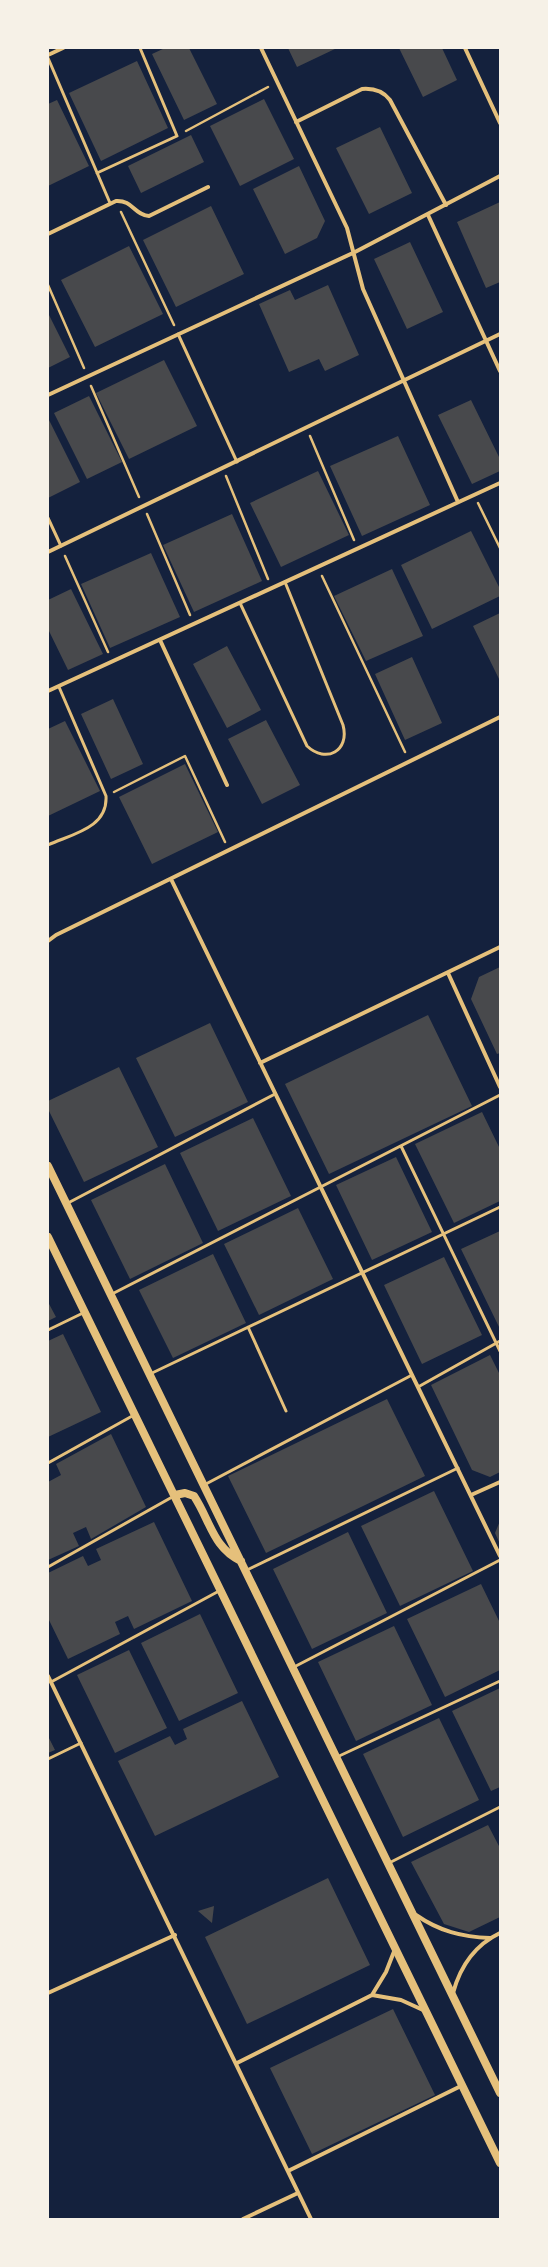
<svg xmlns="http://www.w3.org/2000/svg" width="548" height="2267" font-family="'Roboto Condensed',sans-serif">
	<style>
		.building { fill: #48494c }
		.lines { fill: none; stroke-linecap: round; stroke-linejoin: round }
		.path { stroke: #e5c07b; stroke-width: 2.5 }
		.service { stroke: #e5c07b; stroke-width: 3 }
		.minor { stroke: #e5c07b; stroke-width: 4 }
		.secondary { stroke: #e5c07b; stroke-width: 8 }
	</style>
	<rect width="100%" height="100%" fill="#14213d"/>
	<path class="building" d="M165 48H189L217 104 184 120 152 54Z
		M288 48H337L297 67Z
		M399 48H442L457 80 423 97Z
		M137 61 168 128 101 161 69 93Z
		M264 99 294 159 240 186 210 126Z
		M57 100 89 166 48 186V104Z
		M380 127 412 193 369 214 336 148Z
		M191 135 204 162 141 193 128 166Z
		M299 166 325 221 317 238 285 254 253 189Z
		M500 202V282L486 288 457 222Z
		M211 206 244 274 176 307 143 240Z
		M410 242 443 312 407 329 374 259Z
		M129 246 163 314 95 347 61 280Z
		M328 285 359 355 325 371 319 359 289 372 259 304 290 290 295 300Z
		M48 313 70 357 48 368Z
		M164 360 197 426 129 459 96 393Z
		M89 396 122 462 87 479 54 413Z
		M471 400 500 459V471L472 484 438 415Z
		M48 418 80 482 48 498Z
		M398 436 430 505 362 536 330 466Z
		M318 471 349 535 281 567 250 503Z
		M232 514 262 581 194 612 163 545Z
		M471 531 500 589V596L432 629 401 565Z
		M151 553 180 617 110 648 81 584Z
		M392 569 423 636 366 661 334 596Z
		M71 589 103 654 68 670 48 629V600Z
		M500 613V681L473 626Z
		M227 646 261 710 227 728 193 664Z
		M412 657 442 723 405 740 375 674Z
		M113 699 143 764 111 779 81 714Z
		M266 720 300 785 262 804 228 739Z
		M65 721 100 791 48 816V729Z
		M185 764 218 832 152 864 119 797Z
		M500 967V1053L497 1054 471 999 479 977Z
		M428 1015 472 1106 329 1174 285 1084Z
		M210 1023 248 1102 175 1137 136 1058Z
		M119 1067 158 1147 84 1182 48 1109V1101Z
		M482 1112 500 1149V1201L454 1223 415 1144Z
		M253 1118 291 1196 218 1231 180 1153Z
		M396 1157 432 1232 372 1260 336 1185Z
		M165 1164 203 1243 130 1279 91 1200Z
		M298 1208 333 1279 259 1315 224 1244Z
		M500 1231V1329L461 1249Z
		M213 1254 246 1323 173 1358 139 1290Z
		M444 1257 482 1335 422 1364 384 1285Z
		M48 1302 56 1317 48 1321Z
		M63 1334 101 1412 48 1437V1341Z
		M490 1355 500 1375V1472L490 1477 472 1470 431 1385Z
		M387 1399 425 1476 266 1553 228 1476Z
		M111 1434 146 1507 91 1539 86 1527 73 1533 79 1546 48 1560V1482L61 1475 56 1464Z
		M434 1491 473 1571 400 1606 361 1526Z
		M500 1521V1544L495 1533Z
		M154 1522 192 1601 134 1629 128 1616 115 1622 120 1634 68 1659 48 1618V1573L83 1556 88 1566 101 1560 96 1549Z
		M348 1532 387 1613 312 1649 273 1569Z
		M481 1584 500 1623V1670L445 1697 407 1619Z
		M200 1614 238 1693 179 1721 141 1643Z
		M394 1626 432 1705 356 1741 318 1662Z
		M129 1650 167 1728 115 1753 77 1675Z
		M500 1688V1787L491 1791 452 1711Z
		M242 1701 279 1777 155 1836 118 1761 170 1736 175 1745 187 1739 183 1729Z
		M439 1718 479 1800 403 1837 363 1754Z
		M48 1736 55 1750 48 1753Z
		M488 1825 500 1848V1917L469 1932 444 1924 411 1862Z
		M328 1878 370 1965 247 2024 205 1937Z
		M214 1906 212 1923 198 1911Z
		M393 2009 435 2095 312 2154 270 2068Z"/>
	<g class="lines">
		<path class="path" d="M186 131 268 87
			M121 212 174 325
			M48 285 84 368
			M91 386 139 497
			M310 436 354 540
			M226 476 268 579
			M478 503 500 548
			M147 514 190 615
			M65 556 108 652
			M322 576 405 752
			M114 792 185 756 225 842"/>
		<path class="service" d="M48 58 110 203
			M97 173 177 136 140 48
			M178 334 237 462
			M48 518 61 546
			M240 603 307 746C326 764 350 751 343 725L285 582
			M48 845C72 834 108 828 106 796L59 687
			M401 1146 500 1351
			M68 1203 275 1094
			M112 1294 500 1095
			M248 1327 286 1411
			M48 1330 83 1313
			M150 1374 500 1207
			M418 1387 500 1341
			M48 1463 134 1415
			M204 1485 412 1375
			M48 1567 174 1496
			M247 1570 458 1468
			M294 1667 500 1560
			M51 1682 219 1591
			M337 1757 500 1681
			M48 1759 81 1743
			M389 1863 500 1807"/>
		<path class="minor" d="M261 48 347 228 363 289 458 502
			M465 48 500 123
			M48 55 63 48
			M296 122 362 89C374 88 383 91 390 100L446 205
			M428 215 500 371
			M48 234 116 201C133 200 134 215 149 216L208 187
			M48 395 355 252 500 176
			M48 552 500 334
			M160 640 227 785
			M48 691 500 483
			M171 879 500 1556
			M48 941 56 935 500 717
			M448 973 500 1087
			M260 1063 500 947
			M471 1495 500 1482
			M48 1676 311 2219
			M416 1915C439 1931 462 1937 490 1938
			M48 1993 175 1935
			M453 1993C460 1967 475 1945 500 1933
			M372 1995 401 2000 423 2010
			M237 2063 372 1995 386 1972 395 1949
			M288 2171 463 2085
			M243 2219 298 2193"/>
		<path class="secondary" d="M48 1166 500 2093
			M48 1237 500 2163
			M175 1495 185 1493 194 1496C210 1520 213 1548 241 1561"/>
	</g>
	<rect width="548" height="2267" fill="none" stroke="#f6f1e7" stroke-width="98"/>
</svg>
